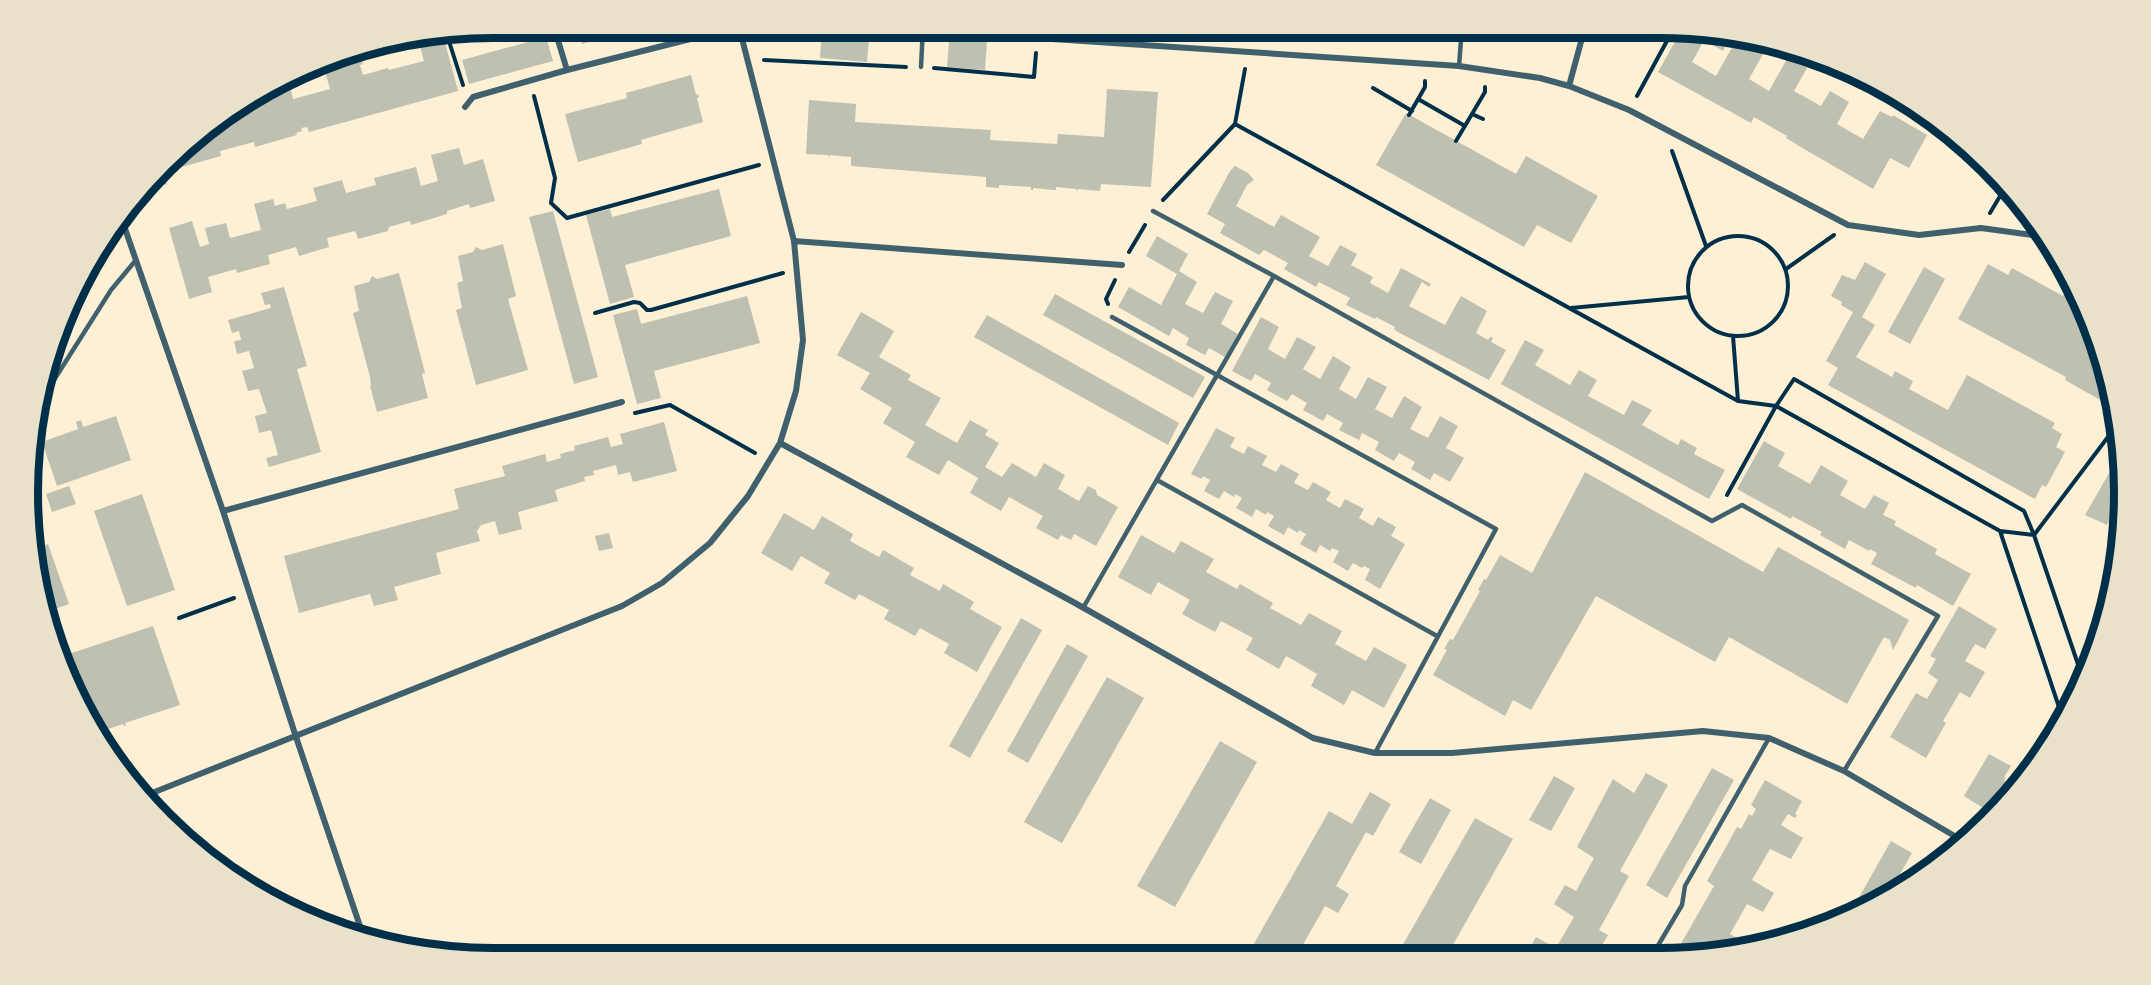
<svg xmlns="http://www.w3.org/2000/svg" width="2151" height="985" font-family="Roboto,sans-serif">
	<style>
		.building { fill: #bec0b2 }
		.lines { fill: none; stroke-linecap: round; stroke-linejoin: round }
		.path { stroke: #003049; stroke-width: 4 }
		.service { stroke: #3f606c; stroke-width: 4.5 }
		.minor { stroke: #3f606c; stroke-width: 6 }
		.rim { fill: none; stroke: #003049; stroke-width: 8 }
	</style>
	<rect width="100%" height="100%" fill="#fdf0d5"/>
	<path class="building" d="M578 27H640V28L582 44Z
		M822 27H870L867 62 820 58Z
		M950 27H988L985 70 947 67Z
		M1178 27H1203L1202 31 1178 29Z
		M1477 27H1539L1538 33 1517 32 1518 37 1476 35Z
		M1688 30 1732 34 1723 51 1706 41 1704 44 1703 42 1692 62 1716 76 1739 35 1745 36 1767 47 1749 79 1769 91 1788 57 1807 68 1794 91 1821 106 1830 91 1849 102 1837 124 1863 139 1880 111 1892 117 1893 115 1927 135 1909 168 1890 158 1873 189 1799 146 1786 138 1787 136 1754 117 1751 123 1658 72 1681 31 1686 33Z
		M443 35 458 91 309 132 307 127 301 128 302 131 296 133 297 135 255 147 254 142 220 151 221 156 164 172 167 184 147 189 186 142 200 132 213 128 212 124 260 89 288 78 293 99 330 89 322 61 343 52 356 50 359 61H362L363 64 360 65 363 75 388 68 389 70 424 61 418 39Z
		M546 37 553 61 469 84 462 60Z
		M691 75 696 95 698 94 699 98H697L703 122 641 140 642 144 578 162 565 114 627 98 626 93Z
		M1107 89 1158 92 1151 187 1101 184 1100 191 1078 189 1077 191 1076 189 1056 187V190H1053L1033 188V190H1031V187L999 185V188L986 187V177L851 166V157L830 155 828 157V155L806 154 809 100 856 104 855 122 991 130 990 140 1057 144 1058 134 1104 137Z
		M1406 113 1516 174 1526 156 1598 196 1571 243 1537 225 1524 247 1376 165Z
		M459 148 464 165 483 159 495 201 470 208 469 204 447 211V214L411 225 410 221 389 227 388 231 358 239 355 231 327 238 329 247 299 256 296 247 268 255 270 264 237 273 236 269 208 277 212 292 189 299 169 228 192 221 200 247 209 244 205 228 226 223 230 238 261 230 254 204 273 199 275 206 285 203 287 209 317 201 313 188 342 180 346 193 376 185 374 178 416 167 421 186 438 181 431 155Z
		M1235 166 1248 173 1254 180 1247 185 1236 206 1274 227 1281 215 1320 237 1309 256 1328 266 1340 245 1357 254 1351 265 1373 277 1370 283 1388 293 1401 268 1431 284 1429 287 1422 282 1409 306 1445 325 1461 296 1487 311 1476 333 1488 340 1490 337 1493 338 1491 342 1506 350 1489 380 1398 332 1394 329 1395 327 1376 317 1375 319 1346 305 1350 298 1319 282 1316 287 1284 269 1288 263 1264 250 1259 255 1220 233 1225 224 1207 214 1230 171Z
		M719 189 731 236 625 265 634 297 610 304 586 215 610 209 612 217Z
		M553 211 598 377 574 384 529 217Z
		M1157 236 1188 254 1179 271 1197 282 1185 304 1203 313 1215 292 1233 301 1221 324 1238 334 1225 357 1209 348 1205 355 1186 345 1189 338 1173 328 1169 336 1118 307 1129 287 1161 305 1177 274 1146 256Z
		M503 244 516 296 508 299 528 370 476 385 456 310 462 308 457 283 463 281 458 256 473 252 476 247 482 250Z
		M1865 262 1886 274 1862 317 1875 325 1856 357 1892 377 1895 371 1913 381 1909 389 1948 410 1967 375 2055 423 2052 428 2062 434 2056 447 2065 452 2046 487 2042 485 2035 499 1828 385 1838 368 1826 361 1853 312 1841 305 1842 302 1831 296 1842 275 1855 280Z
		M1988 264 2008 275 2012 268 2063 296 2067 290 2080 297 2088 314 2114 397 2109 405 2065 380 2066 377 1958 319Z
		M1924 267 1945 279 1910 344 1888 332Z
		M399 273 425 373 422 374 428 398 377 412 370 386H371L370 377 353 313 359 311 354 286 369 282 372 276 377 279Z
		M284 287 307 366 297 369 321 452 269 467 266 458 278 455 271 430 259 433 255 416 267 413 259 389 248 391 242 371 254 368 249 351 237 354 234 341 241 340 239 331 232 333 228 320 271 308 270 304 265 305 261 293Z
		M1055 294 1205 377 1193 398 1043 315Z
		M747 296 760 343 654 371 661 398 637 404 613 315 637 309 641 324Z
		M861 312 894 331 879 357 911 375 908 380 941 398 925 425 957 443 970 420 988 430 985 435 999 443 985 467 1002 477 1012 463 1036 477 1044 463 1065 475 1058 489 1079 501 1088 486 1096 490 1097 495 1118 507 1096 546 1074 534 1071 540 1061 535 1058 540 1036 528 1043 516 1009 497 1001 511 970 493 978 478 948 460 939 475 906 457 915 442 883 423 892 408 860 389 870 373 837 355Z
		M987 315 1179 423 1168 445 974 337Z
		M1261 317 1279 327 1268 349 1285 359 1297 337 1316 347 1303 369 1320 379 1333 356 1351 367 1339 389 1356 399 1368 377 1387 387 1375 409 1392 418 1404 396 1422 407 1410 429 1428 438 1440 416 1458 426 1446 448 1464 458 1450 482 1434 473 1430 480 1411 469 1415 462 1399 453 1394 461 1375 450 1379 442 1362 433 1359 440 1339 430 1343 423 1327 414 1323 421 1303 410 1307 403 1292 394 1287 401 1267 390 1271 383 1255 374 1251 381 1232 371Z
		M1525 340 1544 350 1535 365 1570 385 1579 370 1597 380 1588 396 1624 415 1632 400 1652 410 1642 425 1678 445 1681 439 1697 448 1694 454 1725 470 1709 499 1501 384Z
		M116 416 131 460 57 486 42 442 78 429 76 422 81 420 83 427Z
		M664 422 677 471 633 482 630 472 618 475 616 465 593 471 594 475 584 477 585 481 555 490 558 501 518 512 522 529 499 535 495 521 481 525 477 531 480 541 436 553 441 574 394 587 398 600 374 606 370 594 299 613 284 556 459 509 454 489 505 476 502 466 545 454 547 462 561 458 560 454 575 450 574 446 608 437 611 447 623 444 620 434Z
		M1216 428 1235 438 1230 447 1244 454 1248 446 1267 456 1262 465 1276 472 1281 464 1299 474 1294 483 1308 490 1313 482 1331 492 1326 500 1340 508 1345 499 1364 509 1359 518 1373 526 1378 517 1396 527 1391 536 1405 544 1380 589 1365 580 1370 569 1364 566 1362 568 1353 563 1348 571 1333 562 1339 551 1332 548 1330 551 1320 545 1316 553 1300 544 1306 534 1299 530 1298 533 1288 527 1284 535 1268 526 1274 516 1267 512 1266 515 1256 509 1252 517 1236 508 1242 498 1235 494 1234 497 1224 491 1219 499 1204 491 1210 480 1203 476 1202 479 1191 474Z
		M1764 441 1785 453 1778 466 1810 484 1821 465 1848 481 1840 495 1865 509 1874 495 1889 503 1883 515 1896 521 1894 525 1937 549 1935 554 1971 574 1953 606 1917 585 1916 588 1871 564 1877 553 1870 549 1869 551 1849 540 1845 549 1820 535 1822 532 1792 516 1791 519 1737 489Z
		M31 451 38 471 29 474 30 465Z
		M2120 454 2124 492 2123 505 2119 503 2107 525 2085 515Z
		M1585 472 1763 572 1778 547 1909 620 1893 650 1890 640 1884 637 1847 704 1729 637 1715 662 1596 596 1531 710 1513 700 1505 716 1433 675 1447 650 1444 649 1450 639 1453 640 1480 591 1478 590 1484 579 1486 580 1500 555 1532 573Z
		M69 486 76 504 52 512 46 494Z
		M142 494 175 590 127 606 94 511Z
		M784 513 814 530 822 516 853 534 850 541 879 557 883 550 914 568 910 575 940 591 943 584 974 602 970 609 1002 627 977 672 944 653 949 644 920 628 915 636 884 619 889 610 859 594 855 600 824 583 830 573 801 556 792 571 761 553Z
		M38 517 43 533 31 537 30 520Z
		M609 533 613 548 599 551 595 536Z
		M1141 535 1174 553 1181 541 1214 559 1206 572 1237 589 1240 584 1273 603 1270 608 1301 625 1309 613 1342 631 1335 644 1366 661 1374 647 1407 665 1384 708 1352 690 1344 705 1311 686 1317 674 1302 665 1286 656 1279 669 1246 650 1253 638 1221 621 1215 632 1182 614 1190 600 1158 582 1151 595 1118 577Z
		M48 544 69 604 47 612 36 583 33 549Z
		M1959 606 1997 629 1985 649 1975 644 1965 661 1985 672 1970 698 1960 692 1943 721 1946 723 1926 758 1890 737 1916 693 1927 699 1938 680 1928 673 1936 659 1930 656Z
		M1021 618 1042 630 970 758 949 746Z
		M153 626 180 705 125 723 126 726H124L123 724 96 733 89 725 63 656Z
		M1067 644 1088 656 1028 763 1007 751Z
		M1107 677 1144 698 1062 843 1024 822Z
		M1220 741 1257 762 1175 907 1137 886Z
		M1989 754 2011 766 2004 777 2006 778 2004 780 2016 787 1991 813 1964 796Z
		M1712 768 1734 780 1667 898 1646 885Z
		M1646 773 1668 785 1620 871 1629 876 1599 930 1608 935 1597 954 1526 955 1536 937 1556 948 1574 917 1554 904 1565 885 1576 891 1594 858 1577 847 1613 779 1634 793Z
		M1554 776 1575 788 1551 831 1529 820Z
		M1765 780 1802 801 1795 814 1797 815 1795 818 1788 814 1781 825 1803 838 1791 859 1770 849 1752 880 1774 893 1763 912 1747 904 1730 934 1751 946 1720 954H1675L1714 886 1707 881 1736 829 1737 827 1741 829 1749 814 1752 816 1756 809 1751 805Z
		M1370 792 1391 804 1373 836 1366 832 1336 886 1349 894 1338 913 1325 906 1297 955 1247 956 1329 811 1352 824Z
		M1430 798 1451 810 1421 864 1399 852Z
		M1475 818 1513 839 1450 950 1447 955H1397Z
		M1891 841 1912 853 1900 874 1890 892 1849 915Z"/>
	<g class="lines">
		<path class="path" d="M447 35 463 85
			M764 60 906 67
			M934 68 1034 77 1036 53
			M1373 88 1412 111
			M534 96 555 178 551 203 567 218 759 165
			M1637 96 1674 28
			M1418 99 1465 126
			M1472 114 1483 119
			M1409 115 1425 87V81
			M1235 124 1738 401 1776 406 1727 495
			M1456 141 1485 92V87
			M1672 151 1706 246
			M1163 200 1235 124 1245 69
			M1990 213 2006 186
			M1688 286a50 50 0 1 1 100 0a50 50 0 1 1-100 0Z
			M1129 252 1145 225
			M1786 269 1834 235
			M1108 304 1106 299 1115 280
			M1571 308 1689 297
			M595 313 634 302 640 303 647 310H651L783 273
			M1733 336 1738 401
			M635 413 670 405 755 453
			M2000 531 1776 406 1794 379 2024 511 2034 535 2083 679
			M2034 535 2000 531 2062 716
			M2034 535 2117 425
			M179 618 234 598"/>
		<path class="service" d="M1459 66 1462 27
			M921 67 923 27
			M1153 211 1274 276 1712 521 1742 505 1938 616 1844 771
			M1112 317 1496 529 1375 753
			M35 410 111 290 136 260
			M1157 480 1437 636
			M1083 608 1274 276
			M1653 954 1682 905 1685 886 1769 738"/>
		<path class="minor" d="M554 27 567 70 738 27
			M1038 27 1037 38 1459 66 1540 78 1569 86
			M1585 27 1569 86 1629 110 1848 225 1919 235 1981 228 2047 237
			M465 107 473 97 567 70
			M122 220 223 511 296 737 364 938
			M794 241 1122 265
			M780 443 1075 603 1313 738 1375 753H1452L1703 731 1769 738 1844 771 1963 841
			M223 511 622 402
			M147 795 622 606 662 583 710 543 748 496 780 443 796 391 803 340 794 241 739 27"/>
	</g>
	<path d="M0 0H2151V985H0ZM493 38H1659A455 455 0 0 1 2114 493V493A455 455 0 0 1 1659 948H493A455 455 0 0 1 38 493V493A455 455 0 0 1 493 38Z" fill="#e9e1ca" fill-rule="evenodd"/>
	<path class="rim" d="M493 38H1659A455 455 0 0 1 2114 493V493A455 455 0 0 1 1659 948H493A455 455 0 0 1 38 493V493A455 455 0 0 1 493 38Z"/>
</svg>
